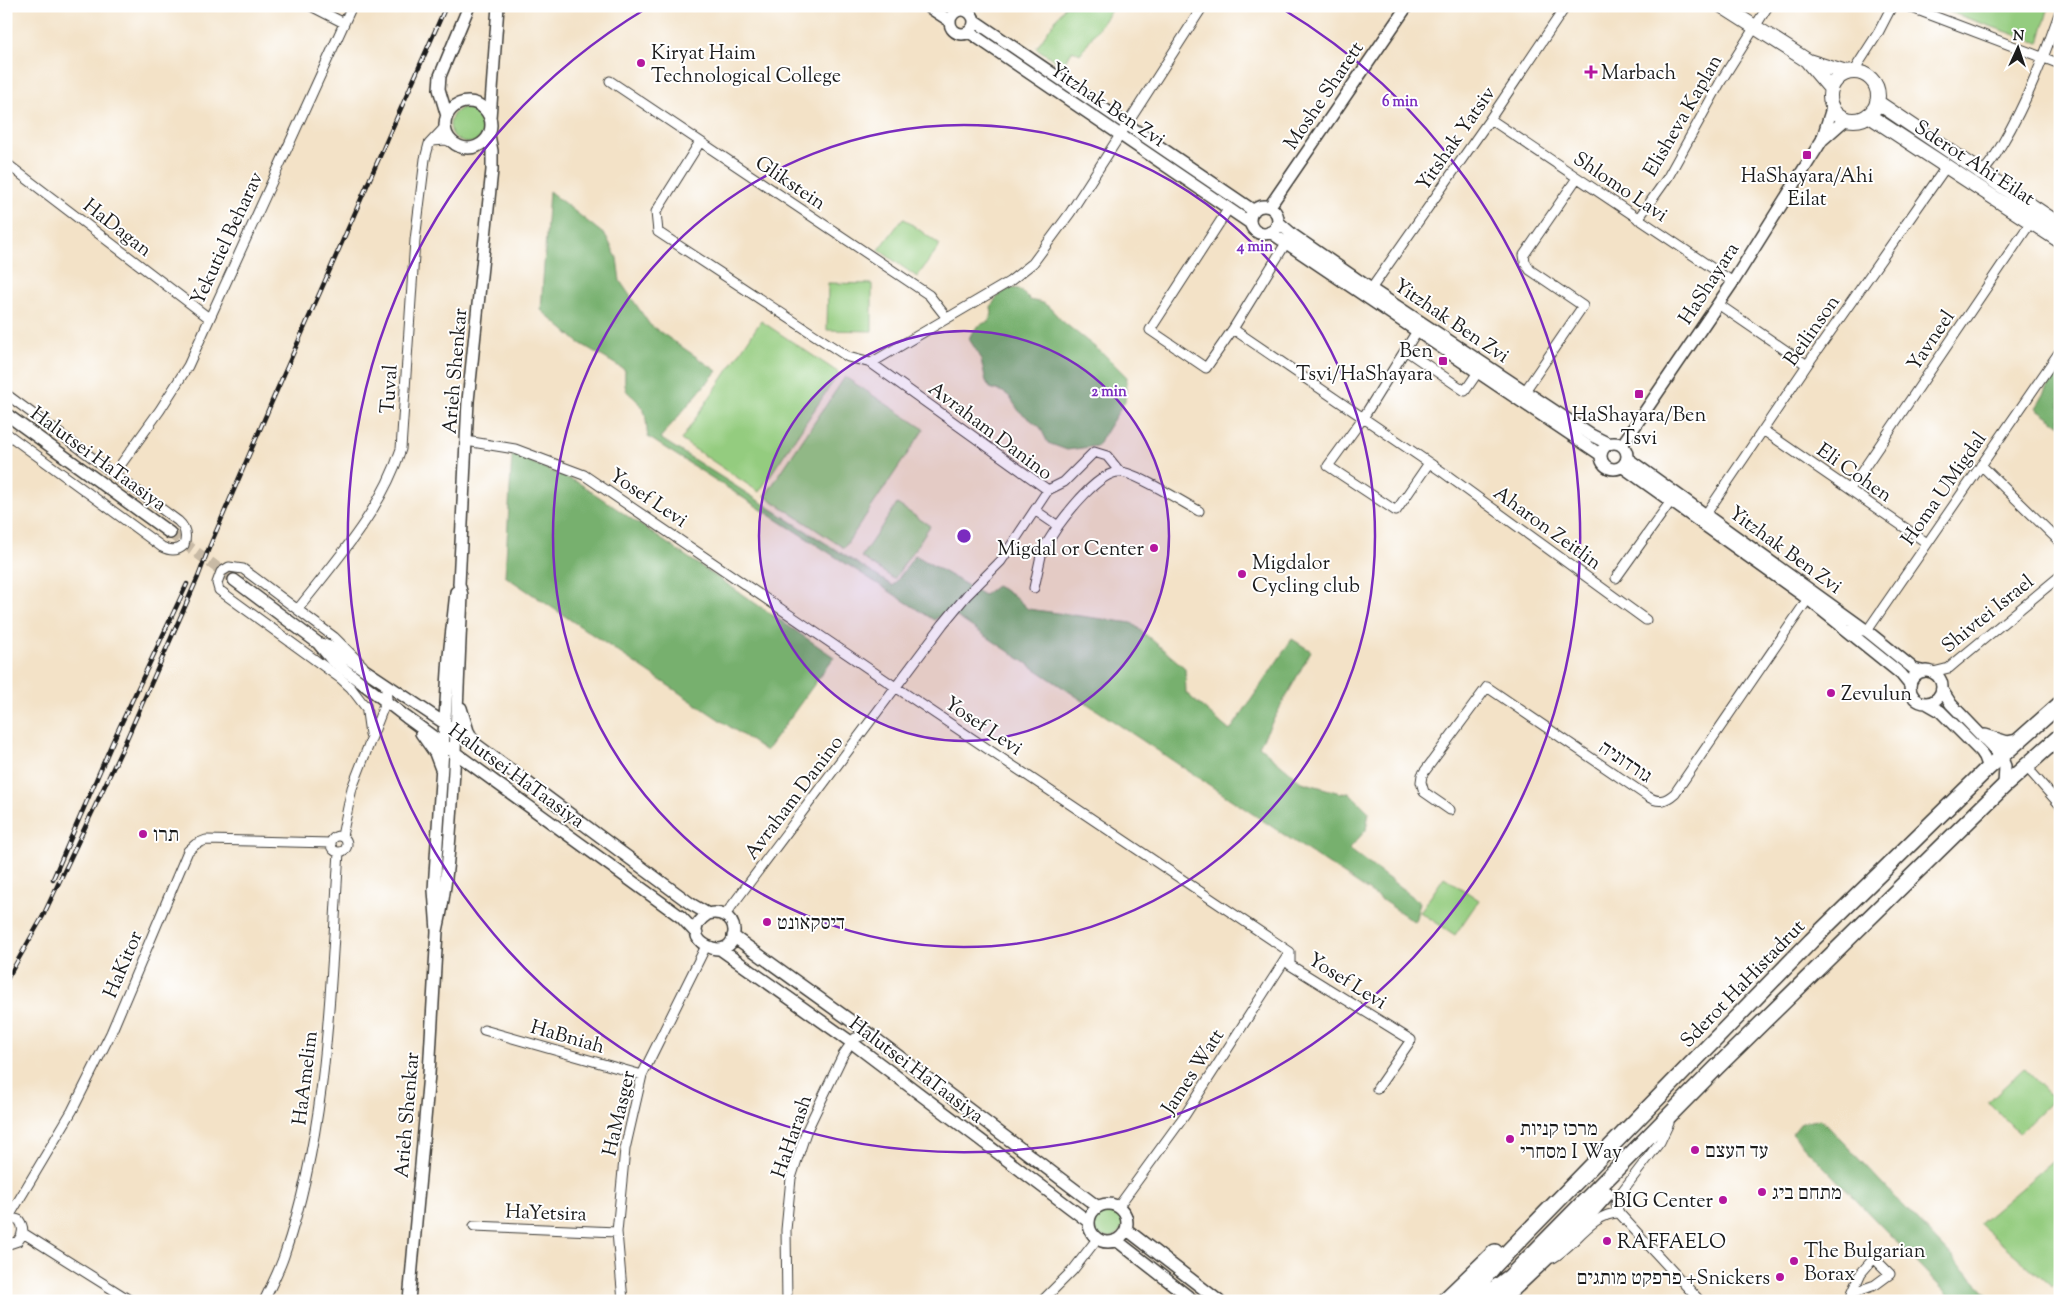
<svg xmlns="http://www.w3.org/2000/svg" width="2066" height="1307" font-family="'Sorts Mill Goudy','Frank Ruhl Libre',serif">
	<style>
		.green { fill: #94cc7f; stroke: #58744e }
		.forest { fill: #77b06e; stroke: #4a6645 }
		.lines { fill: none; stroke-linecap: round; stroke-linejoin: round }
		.tertiary-tunnel { stroke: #c8baa5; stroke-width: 11; stroke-dasharray: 11 5.5; stroke-linecap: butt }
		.minor-casing { stroke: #3c3a36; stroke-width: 11 }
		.tertiary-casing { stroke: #3c3a36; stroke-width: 14 }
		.secondary-casing { stroke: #3c3a36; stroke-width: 16 }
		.trunk-casing { stroke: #3c3a36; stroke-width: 18 }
		.minor { stroke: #fff; stroke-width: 9 }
		.tertiary { stroke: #fff; stroke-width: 11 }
		.secondary { stroke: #fff; stroke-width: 14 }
		.trunk { stroke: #fff; stroke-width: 15 }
		.rail-casing { stroke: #1c1c1c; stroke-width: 4.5 }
		.rail { stroke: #fff; stroke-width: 2.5; stroke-dasharray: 8; stroke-linecap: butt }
		.ring { fill: none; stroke: #7b2cbf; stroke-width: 2.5 }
		.poi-dot { fill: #b5179e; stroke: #fff; stroke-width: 2 }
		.labels { text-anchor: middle; stroke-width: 4; stroke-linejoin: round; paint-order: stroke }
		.poi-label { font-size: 20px; fill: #1c1c1c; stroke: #fff; text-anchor: start }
		.street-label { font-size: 20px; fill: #1c1c1c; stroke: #fff }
		.centre { fill: #7b2cbf; stroke: #fff; stroke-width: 2.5 }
		.ring-label { font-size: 15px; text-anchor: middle; font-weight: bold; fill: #7b2cbf; stroke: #fff; stroke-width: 4; stroke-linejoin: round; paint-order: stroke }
	</style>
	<rect width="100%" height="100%" fill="#fff"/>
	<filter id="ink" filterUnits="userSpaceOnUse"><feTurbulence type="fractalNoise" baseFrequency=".02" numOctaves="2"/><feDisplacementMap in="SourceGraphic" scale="10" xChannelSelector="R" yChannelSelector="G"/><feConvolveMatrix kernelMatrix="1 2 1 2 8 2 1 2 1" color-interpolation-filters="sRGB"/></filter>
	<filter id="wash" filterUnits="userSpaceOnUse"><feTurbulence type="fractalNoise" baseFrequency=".0096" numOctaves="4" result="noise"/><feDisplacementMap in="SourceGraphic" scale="20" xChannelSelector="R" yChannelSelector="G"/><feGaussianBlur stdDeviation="1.12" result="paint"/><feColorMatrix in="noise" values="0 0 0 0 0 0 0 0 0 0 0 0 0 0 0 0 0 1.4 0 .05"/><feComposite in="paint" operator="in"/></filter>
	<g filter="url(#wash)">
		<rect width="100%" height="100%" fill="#f3e2c7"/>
		<path class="green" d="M1065 6H1114L1080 54 1073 50 1062 65 1036 48Z
			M1932 6H2049L2039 43Z
			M450 125a18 18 0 1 1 36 0a18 18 0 1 1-36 0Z
			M903 218 940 245 917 277 879 250Z
			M828 283 872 284V331L827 330Z
			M761 321 839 373 759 492 681 440Z
			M845 377 924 429 844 548 765 496Z
			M897 504 930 526 894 579 861 557Z
			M1444 877 1479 900 1455 935 1420 912Z
			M2024 1068 2054 1099 2019 1133 1988 1102Z
			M2060 1155V1280L2052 1287 1979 1224Z
			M1093 1223a15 15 0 1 1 30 0a15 15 0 1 1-30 0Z"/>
		<path class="forest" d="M549 191 606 236 617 258 620 281 650 325 717 371 660 438 893 586 915 555 984 595 996 586 1012 594 1028 609 1132 623 1185 668 1186 693 1230 731 1292 639 1311 651 1259 746 1302 782 1340 793 1349 792 1369 812 1366 830 1349 849 1420 902 1415 922 948 611 934 620 648 437C646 429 647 413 642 407 627 387 624 399 625 370L578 342 541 310Z
			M1012 288 1019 289 1030 300 1043 303 1049 307 1062 321 1106 356 1127 377 1125 401 1097 446 1067 450 1048 443 1040 427 1019 411 1009 396 1003 392 990 388 986 381 980 356 969 339C973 328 979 325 989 321L992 314 991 307C996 297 1001 292 1012 288Z
			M2060 367V425L2036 408Z
			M512 454 579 483 834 657 766 751 505 576Z
			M1821 1119 1994 1301H1954L1792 1134 1801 1123Z"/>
	</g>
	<g filter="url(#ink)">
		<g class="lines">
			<path class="tertiary-tunnel" d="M170 533 234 580"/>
			<defs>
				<path id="minor" d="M311 6 344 23
					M1907 6 2060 64
					M1853 72 1878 33 1892 6
					M610 81 929 295 947 318
					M1490 119 1733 282
					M432 141 446 140 453 143
					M700 142 656 212 658 232 848 357 871 363 1048 490 1001 561 967 595 943 624 725 915
					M6 163 209 318
					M1979 174C1989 168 1996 154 2002 144 2027 102 2044 57 2060 11
					M1229 208 1150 330 1206 368 1233 329 1286 243
					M1638 219 1668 177 1721 81 1768 6
					M1371 289 1490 119 1566 6
					M1718 304 1807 365
					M1233 329 1444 473 1646 620
					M1417 331 1363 418 1328 466 1396 511 1429 463
					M1405 350 1465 391 1478 372
					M871 363 1009 282 1033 263 1070 213 1203 6
					M1525 391 1583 306 1530 270 1525 262 1524 255 1577 178
					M6 394 178 521C186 528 187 536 184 545 178 551 170 551 162 547L6 433
					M1763 430 1927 543
					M466 441 515 449 584 475 897 688 1290 952V965L1411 1040 1377 1089
					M1981 465 2060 542
					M114 474 160 410 188 366 352 6
					M1850 489 2031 222V218
					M1048 490 1064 482 1094 452 1107 456 1120 472
					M1036 511 1058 526C1069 511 1100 471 1120 472 1135 472 1182 502 1199 511
					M1706 514 1807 365 1946 167
					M1616 578 1671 501
					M1034 588 1042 551 1058 526
					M298 609C338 558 381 511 401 449L415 240 425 159 429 144 445 127
					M1849 630 1867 631 2060 351
					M363 666 334 637 243 569 229 567 221 572 217 583 219 590 340 678 351 688 367 709
					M1933 672 1949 668 1956 662 2060 576
					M366 705 370 734
					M2031 761V772L2060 805
					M1450 810 1424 792 1421 782 1422 775 1487 687 1647 796C1658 803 1665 802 1675 793L1808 599 1807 593
					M342 836 352 788 387 698 385 683
					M331 844a8 8 0 1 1 16 0a8 8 0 1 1-16 0Z
					M484 1030 642 1075
					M1669 1123 1660 1142 1617 1198 1616 1205 1619 1213 1700 1301
					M1118 1207 1185 1115 1290 952
					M10 1215 72 1111 111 1033 188 851 196 844 206 840 331 843
					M6 1216 19 1220C24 1227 24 1234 18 1241L6 1245
					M474 1226 617 1232
					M23 1233 131 1301
					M1553 1258C1575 1245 1592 1213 1619 1213
					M1874 1258 1890 1274 1875 1285 1852 1293 1861 1273Z
					M264 1301C271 1286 279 1271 284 1256 329 1125 330 988 339 852
					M623 1301 617 1232 625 1149 642 1075 706 946
					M787 1301 786 1230 791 1178 806 1132 843 1055 855 1038 865 1035 872 1036
					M1042 1301 1073 1270 1097 1239"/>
				<path id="tertiary" d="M927 6 950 21
					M950 22a12 12 0 1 1 24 0a12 12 0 1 1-24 0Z
					M975 21 1254 211
					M969 32 1250 223
					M445 125a23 23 0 1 1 46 0a23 23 0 1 1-46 0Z
					M447 116 439 89 440 76 469 6
					M490 118 498 6
					M1822 140 1847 118
					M1270 206 1407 6
					M1250 220a14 14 0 1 1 28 0a14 14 0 1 1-28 0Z
					M1278 222 1293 235 1371 289 1591 435 1609 444
					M1270 232 1601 455
					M6 414 170 533
					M1601 456a13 13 0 1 1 26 0a13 13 0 1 1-26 0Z
					M1622 445 1733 282 1822 140 1833 105
					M1628 459 1867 631 1914 669 1921 671
					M1623 467 1808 599 1901 674 1910 685
					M234 580 318 643 332 660 406 717 681 917 697 934
					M318 643 332 648 477 745 691 904 708 914C719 911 733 916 734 930 735 969 670 939 708 914
					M1910 687a16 16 0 1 1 32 0a16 16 0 1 1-32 0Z
					M1942 690 1951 704 2001 756 2005 766 2004 786
					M1926 703 1940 711 1980 751 1984 757 1988 768
					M461 708 468 731 474 742
					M421 733 435 753 441 769
					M437 931C448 883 450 836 453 787 457 723 459 659 462 595L459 584 468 401 492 170V151L489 135
					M733 936 872 1036 1098 1207
					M720 949 851 1042 1089 1222
					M1089 1223a19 19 0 1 1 38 0a19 19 0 1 1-38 0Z
					M1126 1229 1219 1301
					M1116 1240 1194 1301
					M409 1301 429 1074 437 931 434 890 449 656 456 592"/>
				<path id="secondary" d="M1722 6 1808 61 1846 73
					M1808 62 1831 89
					M1830 96a24 24 0 1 1 48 0a24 24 0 1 1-48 0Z
					M1877 102 2060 225
					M1868 115 2060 241"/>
				<path id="trunk" d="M1985 737 2007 744 2017 742
					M1444 1301 1495 1252
					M1465 1301 1495 1265 1811 941 1988 768 2060 704
					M1478 1301 1510 1277 1716 1068 2004 786 2060 736
					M1500 1301 1569 1236 1606 1194"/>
			</defs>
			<use href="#minor" class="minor-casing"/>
			<use href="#tertiary" class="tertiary-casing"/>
			<use href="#secondary" class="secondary-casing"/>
			<use href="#trunk" class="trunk-casing"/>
			<use href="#minor" class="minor"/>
			<use href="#tertiary" class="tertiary"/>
			<use href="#secondary" class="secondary"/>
			<use href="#trunk" class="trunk"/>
			<defs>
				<path id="rail" d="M53 879 113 741 187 584
					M6 981 43 916 124 745 198 577 209 548 273 399 446 6"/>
			</defs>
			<use href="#rail" class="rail-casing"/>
			<use href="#rail" class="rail"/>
		</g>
	</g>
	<circle cx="964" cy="536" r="205" fill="#7b2cbf" fill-opacity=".12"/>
	<g class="ring">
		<circle cx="964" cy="536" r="205"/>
		<circle cx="964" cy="536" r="411"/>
		<path d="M1281 8A616 616 0 1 1 647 8"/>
	</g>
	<g class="poi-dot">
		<circle cx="641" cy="63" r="5"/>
		<path d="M1588.5 64.5h5v5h5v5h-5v5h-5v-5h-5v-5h5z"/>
		<rect x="1802" y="150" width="10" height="10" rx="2.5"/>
		<rect x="1438" y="356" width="10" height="10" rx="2.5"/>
		<rect x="1634" y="389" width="10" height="10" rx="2.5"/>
		<circle cx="1154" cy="548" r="5"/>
		<circle cx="1242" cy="574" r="5"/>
		<circle cx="1831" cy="693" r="5"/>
		<circle cx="143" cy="834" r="5"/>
		<circle cx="767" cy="922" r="5"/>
		<circle cx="1510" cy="1139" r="5"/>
		<circle cx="1695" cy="1150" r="5"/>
		<circle cx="1762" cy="1192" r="5"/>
		<circle cx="1723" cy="1200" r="5"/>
		<circle cx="1607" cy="1241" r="5"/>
		<circle cx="1794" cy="1261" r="5"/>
		<circle cx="1780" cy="1277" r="5"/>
	</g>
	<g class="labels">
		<g class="poi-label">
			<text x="651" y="59">Kiryat Haim<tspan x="651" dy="23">Technological College</tspan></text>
			<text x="1601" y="79">Marbach</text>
			<text x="1807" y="182" text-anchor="middle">HaShayara/Ahi<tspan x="1807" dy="23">Eilat</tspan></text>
			<text x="1433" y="357" text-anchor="end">Ben<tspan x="1433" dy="23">Tsvi/HaShayara</tspan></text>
			<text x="1639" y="421" text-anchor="middle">HaShayara/Ben<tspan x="1639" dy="23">Tsvi</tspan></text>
			<text x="1144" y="555" text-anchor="end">Migdal or Center</text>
			<text x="1252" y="569">Migdalor<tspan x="1252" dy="23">Cycling club</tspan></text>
			<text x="1841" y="700">Zevulun</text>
			<text x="153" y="841">תרו</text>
			<text x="777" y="929">דיסקאונט</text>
			<text x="1520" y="1135">מרכז קניות<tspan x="1520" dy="23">מסחרי I Way</tspan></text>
			<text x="1705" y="1157">עד העצם</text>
			<text x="1772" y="1199">מתחם ביג</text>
			<text x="1713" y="1207" text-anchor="end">BIG Center</text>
			<text x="1617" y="1248">RAFFAELO</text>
			<text x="1804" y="1257">The Bulgarian<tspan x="1804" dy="23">Borax</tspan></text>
			<text x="1770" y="1284" text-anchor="end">פרפקט מותגים +Snickers</text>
		</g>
		<g class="street-label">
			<text transform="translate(1323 95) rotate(-56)" y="7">Moshe Sharett</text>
			<text transform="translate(1108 104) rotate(34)" y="7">Yitzhak Ben Zvi</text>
			<text transform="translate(1682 115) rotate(-60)" y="7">Elisheva Kaplan</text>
			<text transform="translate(1455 138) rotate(-55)" y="7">Yitshak Yatsiv</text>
			<text transform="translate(1975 162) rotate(33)" y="7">Sderot Ahi Eilat</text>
			<text transform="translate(791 182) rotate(34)" y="7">Glikstein</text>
			<text transform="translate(1621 186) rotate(34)" y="7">Shlomo Lavi</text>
			<text transform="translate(118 227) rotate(38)" y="7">HaDagan</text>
			<text transform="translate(226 238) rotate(-65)" y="7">Yekutiel Beharav</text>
			<text transform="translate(1708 283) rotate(-57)" y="7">HaShayara</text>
			<text transform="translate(1452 320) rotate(34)" y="7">Yitzhak Ben Zvi</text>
			<text transform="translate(1811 330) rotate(-55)" y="7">Beilinson</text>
			<text transform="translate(1930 340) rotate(-56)" y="7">Yavneel</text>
			<text transform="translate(454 371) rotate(-85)" y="7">Arieh Shenkar</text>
			<text transform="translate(388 389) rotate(-86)" y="7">Tuval</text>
			<text transform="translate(991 430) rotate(37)" y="7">Avraham Danino</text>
			<text transform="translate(99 458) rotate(36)" y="7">Halutsei HaTaasiya</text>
			<text transform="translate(1855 472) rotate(35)" y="7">Eli Cohen</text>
			<text transform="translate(1943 488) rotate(-55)" y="7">Homa UMigdal</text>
			<text transform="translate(649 497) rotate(34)" y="7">Yosef Levi</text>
			<text transform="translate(1548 527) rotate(36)" y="7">Aharon Zeitlin</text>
			<text transform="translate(1786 549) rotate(36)" y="7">Yitzhak Ben Zvi</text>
			<text transform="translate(1987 613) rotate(-39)" y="7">Shivtei Israel</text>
			<text transform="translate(984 725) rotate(34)" y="7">Yosef Levi</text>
			<text transform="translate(1626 761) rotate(34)" y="7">גורדוניה</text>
			<text transform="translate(517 775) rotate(36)" y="7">Halutsei HaTaasiya</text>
			<text transform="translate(793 797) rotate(-53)" y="7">Avraham Danino</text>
			<text transform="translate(122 964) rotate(-67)" y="7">HaKitor</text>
			<text transform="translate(1348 980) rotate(32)" y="7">Yosef Levi</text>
			<text transform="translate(1742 983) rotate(-46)" y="7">Sderot HaHistadrut</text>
			<text transform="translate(568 1036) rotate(16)" y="7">HaBniah</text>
			<text transform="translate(917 1069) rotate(37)" y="7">Halutsei HaTaasiya</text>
			<text transform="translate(1192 1071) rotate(-57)" y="7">James Watt</text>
			<text transform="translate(304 1078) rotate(-83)" y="7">HaAmelim</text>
			<text transform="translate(618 1113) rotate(-77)" y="7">HaMasger</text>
			<text transform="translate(406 1115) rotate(-85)" y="7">Arieh Shenkar</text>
			<text transform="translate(791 1136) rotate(-71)" y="7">HaHarash</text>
			<text transform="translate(546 1212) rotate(2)" y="7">HaYetsira</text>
		</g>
	</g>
	<circle cx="964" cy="536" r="8" class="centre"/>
	<g class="ring-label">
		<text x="1400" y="106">6 min</text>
		<text x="1255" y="251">4 min</text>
		<text x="1109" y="396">2 min</text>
	</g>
	<rect width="2066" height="1307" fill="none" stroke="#fff" stroke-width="25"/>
	<g transform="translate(2018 48) rotate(3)" stroke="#ffffff" stroke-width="4" paint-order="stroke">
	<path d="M0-4L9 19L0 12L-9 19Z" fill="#1c1c1c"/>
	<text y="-8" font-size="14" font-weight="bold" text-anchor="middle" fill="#1c1c1c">N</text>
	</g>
</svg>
